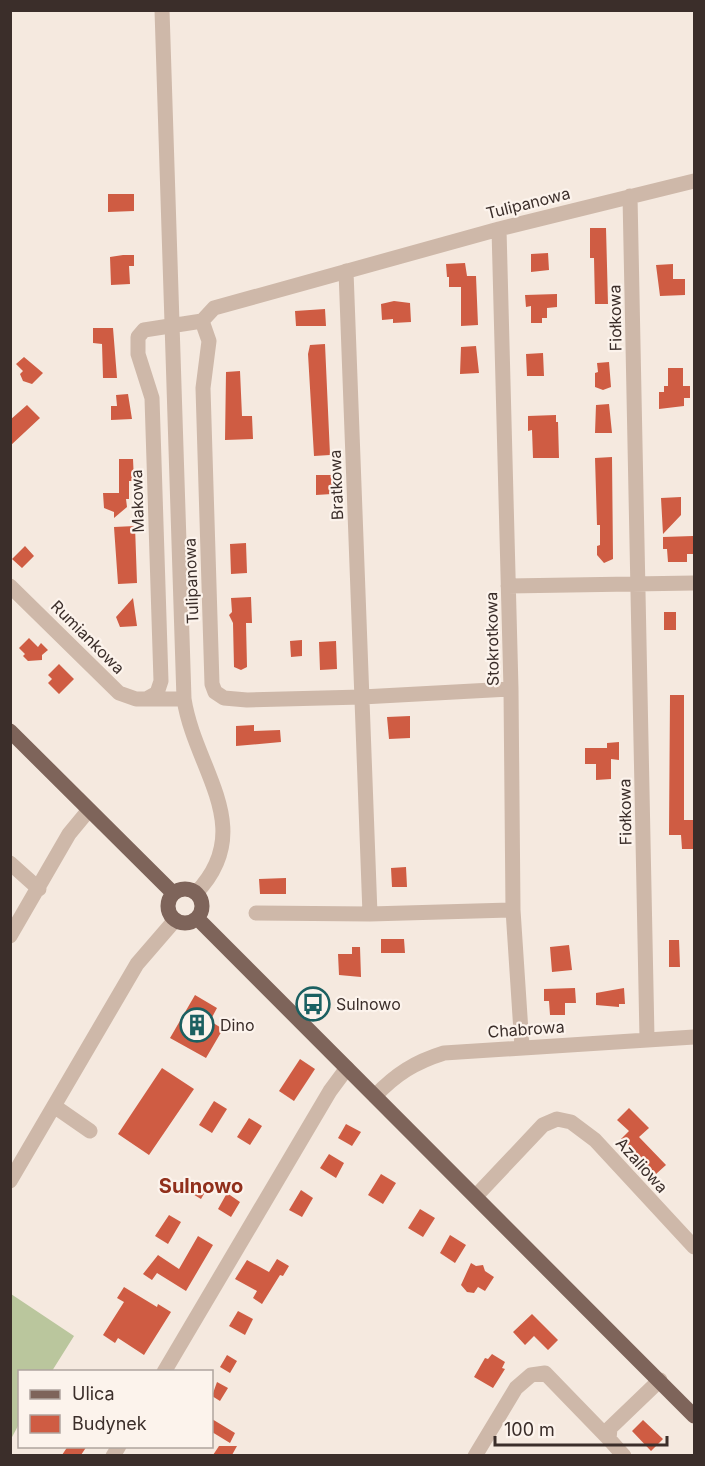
<svg xmlns="http://www.w3.org/2000/svg" width="705" height="1466" font-family="Inter,sans-serif">
	<style>
		.green { fill: #bac69d }
		.building { fill: #cf5c43 }
		.lines { fill: none; stroke-linecap: round; stroke-linejoin: round }
		.minor { stroke: #ceb8a9; stroke-width: 15 }
		.major { stroke: #7e645a; stroke-width: 15 }
		.labels { text-anchor: middle; stroke-width: 4.5; stroke-linejoin: round; paint-order: stroke }
		.street-label { font-size: 16px; fill: #3b2e2a; stroke: #fcf3ec }
		.poi-label { font-size: 16px; fill: #3b2e2a; stroke: #fcf3ec; text-anchor: start }
		.quarter-label { font-size: 20px; font-weight: bold; fill: #91301c; stroke: #fcf3ec }
	</style>
	<rect width="100%" height="100%" fill="#f5e9df"/>
	<path class="green" d="M11 1294 74 1336 52 1371 20 1372 19 1424 11 1439Z"/>
	<path class="building" d="M108 194H134V211L108 212Z
		M590 228H606L608 304H595L594 258H590Z
		M548 253 549 270 531 272V254Z
		M123 255H134V266H129L130 284 111 285 110 257Z
		M465 263 467 276H476L478 325 461 326V287H449V277H447L446 264Z
		M673 264V279H685V295L660 296 656 265Z
		M557 294V307L547 308V318H542V323H531V306L526 307 525 295Z
		M394 301 410 303 411 322 393 323V319L382 320 381 304Z
		M325 309 326 326H296L295 311Z
		M93 328H113L117 378H103L102 344 93 343Z
		M325 344 330 455 314 456 308 354 310 345Z
		M476 346 479 373 460 374 461 347Z
		M543 353 544 376H527L526 354Z
		M24 357 43 373 32 384 23 381 20 374 23 371 16 364Z
		M609 362 611 387 603 390 595 387V373L598 372 597 363Z
		M668 368H683V386H690V398H684V406L659 409V392H664V386H668Z
		M240 371 242 416H252L253 439 225 440 226 372Z
		M128 394 132 419 111 420V406H117L116 395Z
		M609 404 612 433H595L596 405Z
		M27 405 40 418 10 446V420Z
		M556 415V422H558L559 458H533L532 430 528 431V416Z
		M612 457 613 559 604 563 597 555V546L600 545V525H597L595 458Z
		M119 459H133L134 481H129V499H126L127 507 114 518V512L104 508 103 493H119Z
		M316 475H332V494L316 495Z
		M681 497V515L663 534 661 498Z
		M135 526 137 583 118 584 114 527Z
		M693 536V554H687V562H668L667 549H663V537Z
		M246 543 247 573 231 574 230 544Z
		M25 546 34 556 22 568 12 559Z
		M251 597 252 623H246L247 667 241 670 234 667 233 623 229 615 232 612 231 598Z
		M133 598 137 626 120 627 116 617Z
		M664 612H676V630H664Z
		M29 638 38 647 41 643 48 650 42 655V660L28 661 23 656 25 654 19 648Z
		M302 640V656L291 657 290 641Z
		M336 641 337 669 320 670 319 642Z
		M59 664 74 679 59 694 48 683 52 679 48 675Z
		M670 695H684V820H694L693 849H682L681 835H669Z
		M410 716V738L389 739 387 717Z
		M254 725V731L280 730 281 742 236 746V726Z
		M619 742V760L611 759V779L596 780V764H585V748H607V743Z
		M406 867 407 887H392L391 868Z
		M286 878V894H260L259 879Z
		M381 939H404L405 953H381Z
		M669 940H679L680 967H669Z
		M569 945 572 970 552 972 550 947Z
		M352 947H360L361 977 339 975 338 954H352Z
		M575 988 576 1003H565V1015H550L549 1001H544V989Z
		M624 988 625 1004H619V1007L596 1005V993Z
		M195 995 217 1008 210 1021 223 1029 206 1058 170 1038Z
		M300 1059 315 1069 294 1101 279 1091Z
		M162 1068 194 1089 149 1155 118 1134Z
		M214 1101 227 1109 212 1133 199 1125Z
		M629 1108 649 1128 639 1137 666 1165 656 1174 621 1139 629 1131 617 1120Z
		M249 1118 262 1126 250 1145 237 1137Z
		M346 1124 361 1132 352 1146 338 1138Z
		M329 1154 344 1163 336 1178 320 1168Z
		M381 1174 396 1183 383 1204 368 1195Z
		M198 1181 208 1187 201 1199 191 1193Z
		M301 1190 313 1198 302 1217 289 1210Z
		M227 1193 240 1202 231 1217 218 1209Z
		M420 1209 435 1218 423 1237 408 1228Z
		M169 1215 181 1222 168 1244 155 1236Z
		M450 1235 466 1245 455 1263 440 1253Z
		M198 1236 213 1245 186 1291 157 1273 152 1280 143 1274 158 1255 179 1269Z
		M277 1259 289 1266 283 1276 280 1275 262 1304 253 1298 257 1291 235 1279 247 1260 269 1272Z
		M471 1263 476 1266 483 1265 485 1271 494 1277 485 1291 478 1287 474 1293 467 1292 461 1285Z
		M124 1287 157 1307 158 1304 171 1312 144 1355 118 1338 115 1343 103 1335 124 1302 117 1298Z
		M238 1311 253 1319 245 1335 229 1326Z
		M532 1314 558 1340 548 1350 534 1336 525 1345 513 1332Z
		M492 1354 505 1362 502 1368 505 1369 493 1388 474 1377 485 1358 488 1359Z
		M227 1355 237 1361 230 1373 220 1367Z
		M217 1382 228 1388 220 1401 212 1396Z
		M212 1419 235 1433 230 1443 212 1432Z
		M643 1420 663 1439 651 1451 632 1431Z
		M68 1446H87L81 1455H62Z
		M219 1446H237L232 1455H213Z"/>
	<g class="lines">
		<path class="minor" d="M162 10 184 699C195 770 258 828 196 893
			M630 196 647 1038
			M499 229 511 689 513 910 522 1047
			M346 271 370 914
			M202 321 209 341 203 388 212 684 215 692 224 698 247 700 362 697 511 689
			M10 586 119 693 136 699H184
			M508 586 694 583
			M148 698 157 693 161 681 152 398 138 354V337L144 330 202 321 214 308 499 229 694 181
			M10 863 39 889
			M256 913 370 914 513 910
			M10 936 69 834 88 811
			M375 1096C396 1074 415 1062 444 1053L694 1037
			M54 1106 90 1131
			M10 1181 137 964 175 920
			M476 1196 543 1125 557 1119 571 1122 595 1140 694 1247
			M164 1372 330 1091 347 1068
			M113 1456 119 1446
			M475 1456 516 1388 531 1375 545 1373 609 1439
			M624 1456 609 1439 610 1428 660 1380"/>
		<path class="major" d="M10 731 173 893
			M168 906a17 17 0 1 1 34 0a17 17 0 1 1-34 0Z
			M197 918 694 1416"/>
	</g>
	<defs>
		<symbol id="bus-ring" viewBox="-11 -11 22 22"><circle r="9.5" fill="#fcf3ec" stroke="#1b6061" stroke-width="1.5"/><path d="M-5-6H5V4H4V6H2V4H-2V6H-4V4H-5ZM-3.5-4V0h7V-4ZM-3.5 1.2v1.5H-2V1.2ZM2 1.2v1.5H3.5V1.2Z" fill="#1b6061"/></symbol>
		<symbol id="building-ring" viewBox="-11 -11 22 22"><circle r="9.5" fill="#fcf3ec" stroke="#1b6061" stroke-width="1.5"/><path d="M-4-6H4V6H1V3H-1V6H-4ZM-2.5-4.3h1.7v1.8h-1.7ZM.8-4.3h1.7v1.8H.8ZM-2.5-1h1.7V.8h-1.7ZM.8-1h1.7V.8H.8Z" fill="#1b6061"/></symbol>
	</defs>
	<g fill-rule="evenodd">
		<use href="#bus-ring" x="294" y="985" width="38" height="38"/>
		<use href="#building-ring" x="178" y="1006" width="38" height="38"/>
	</g>
	<g class="labels">
		<g class="street-label">
			<text transform="translate(528 203) rotate(-14)" y="6">Tulipanowa</text>
			<text transform="translate(615 318) rotate(-91)" y="6">Fiołkowa</text>
			<text transform="translate(336 485) rotate(-92)" y="6">Bratkowa</text>
			<text transform="translate(137 501) rotate(-92)" y="6">Makowa</text>
			<text transform="translate(191 581) rotate(-92)" y="6">Tulipanowa</text>
			<text transform="translate(88 637) rotate(45)" y="6">Rumiankowa</text>
			<text transform="translate(492 639) rotate(-91)" y="6">Stokrotkowa</text>
			<text transform="translate(625 812) rotate(-91)" y="6">Fiołkowa</text>
			<text transform="translate(526 1029) rotate(-4)" y="6">Chabrowa</text>
			<text transform="translate(642 1165) rotate(48)" y="6">Azaliowa</text>
		</g>
		<g class="poi-label">
			<text x="336" y="1010">Sulnowo</text>
			<text x="220" y="1031">Dino</text>
		</g>
		<g class="quarter-label">
			<text x="201" y="1193">Sulnowo</text>
		</g>
	</g>
	<rect width="705" height="1466" fill="none" stroke="#3b2e2a" stroke-width="24"/>
	<rect x="18" y="1370" width="195" height="78" fill="#fcf3ec" stroke="#afa49e" stroke-width="1.5"/>
	<rect x="30" y="1390" width="30" height="9" fill="#7e645a" stroke="#afa49e" stroke-width="1.5"/>
	<text x="72" y="1400" font-size="18" fill="#3b2e2a">Ulica</text>
	<rect x="30" y="1415" width="30" height="18" fill="#cf5c43" stroke="#afa49e" stroke-width="1.5"/>
	<text x="72" y="1430" font-size="18" fill="#3b2e2a">Budynek</text>
	<path d="M495 1436v9h172v-9" fill="none" stroke="#3b2e2a" stroke-width="3"/>
	<text x="504" y="1436" font-size="18" fill="#3b2e2a" stroke="#fcf3ec" stroke-width="4.5" paint-order="stroke">100 m</text>
</svg>
